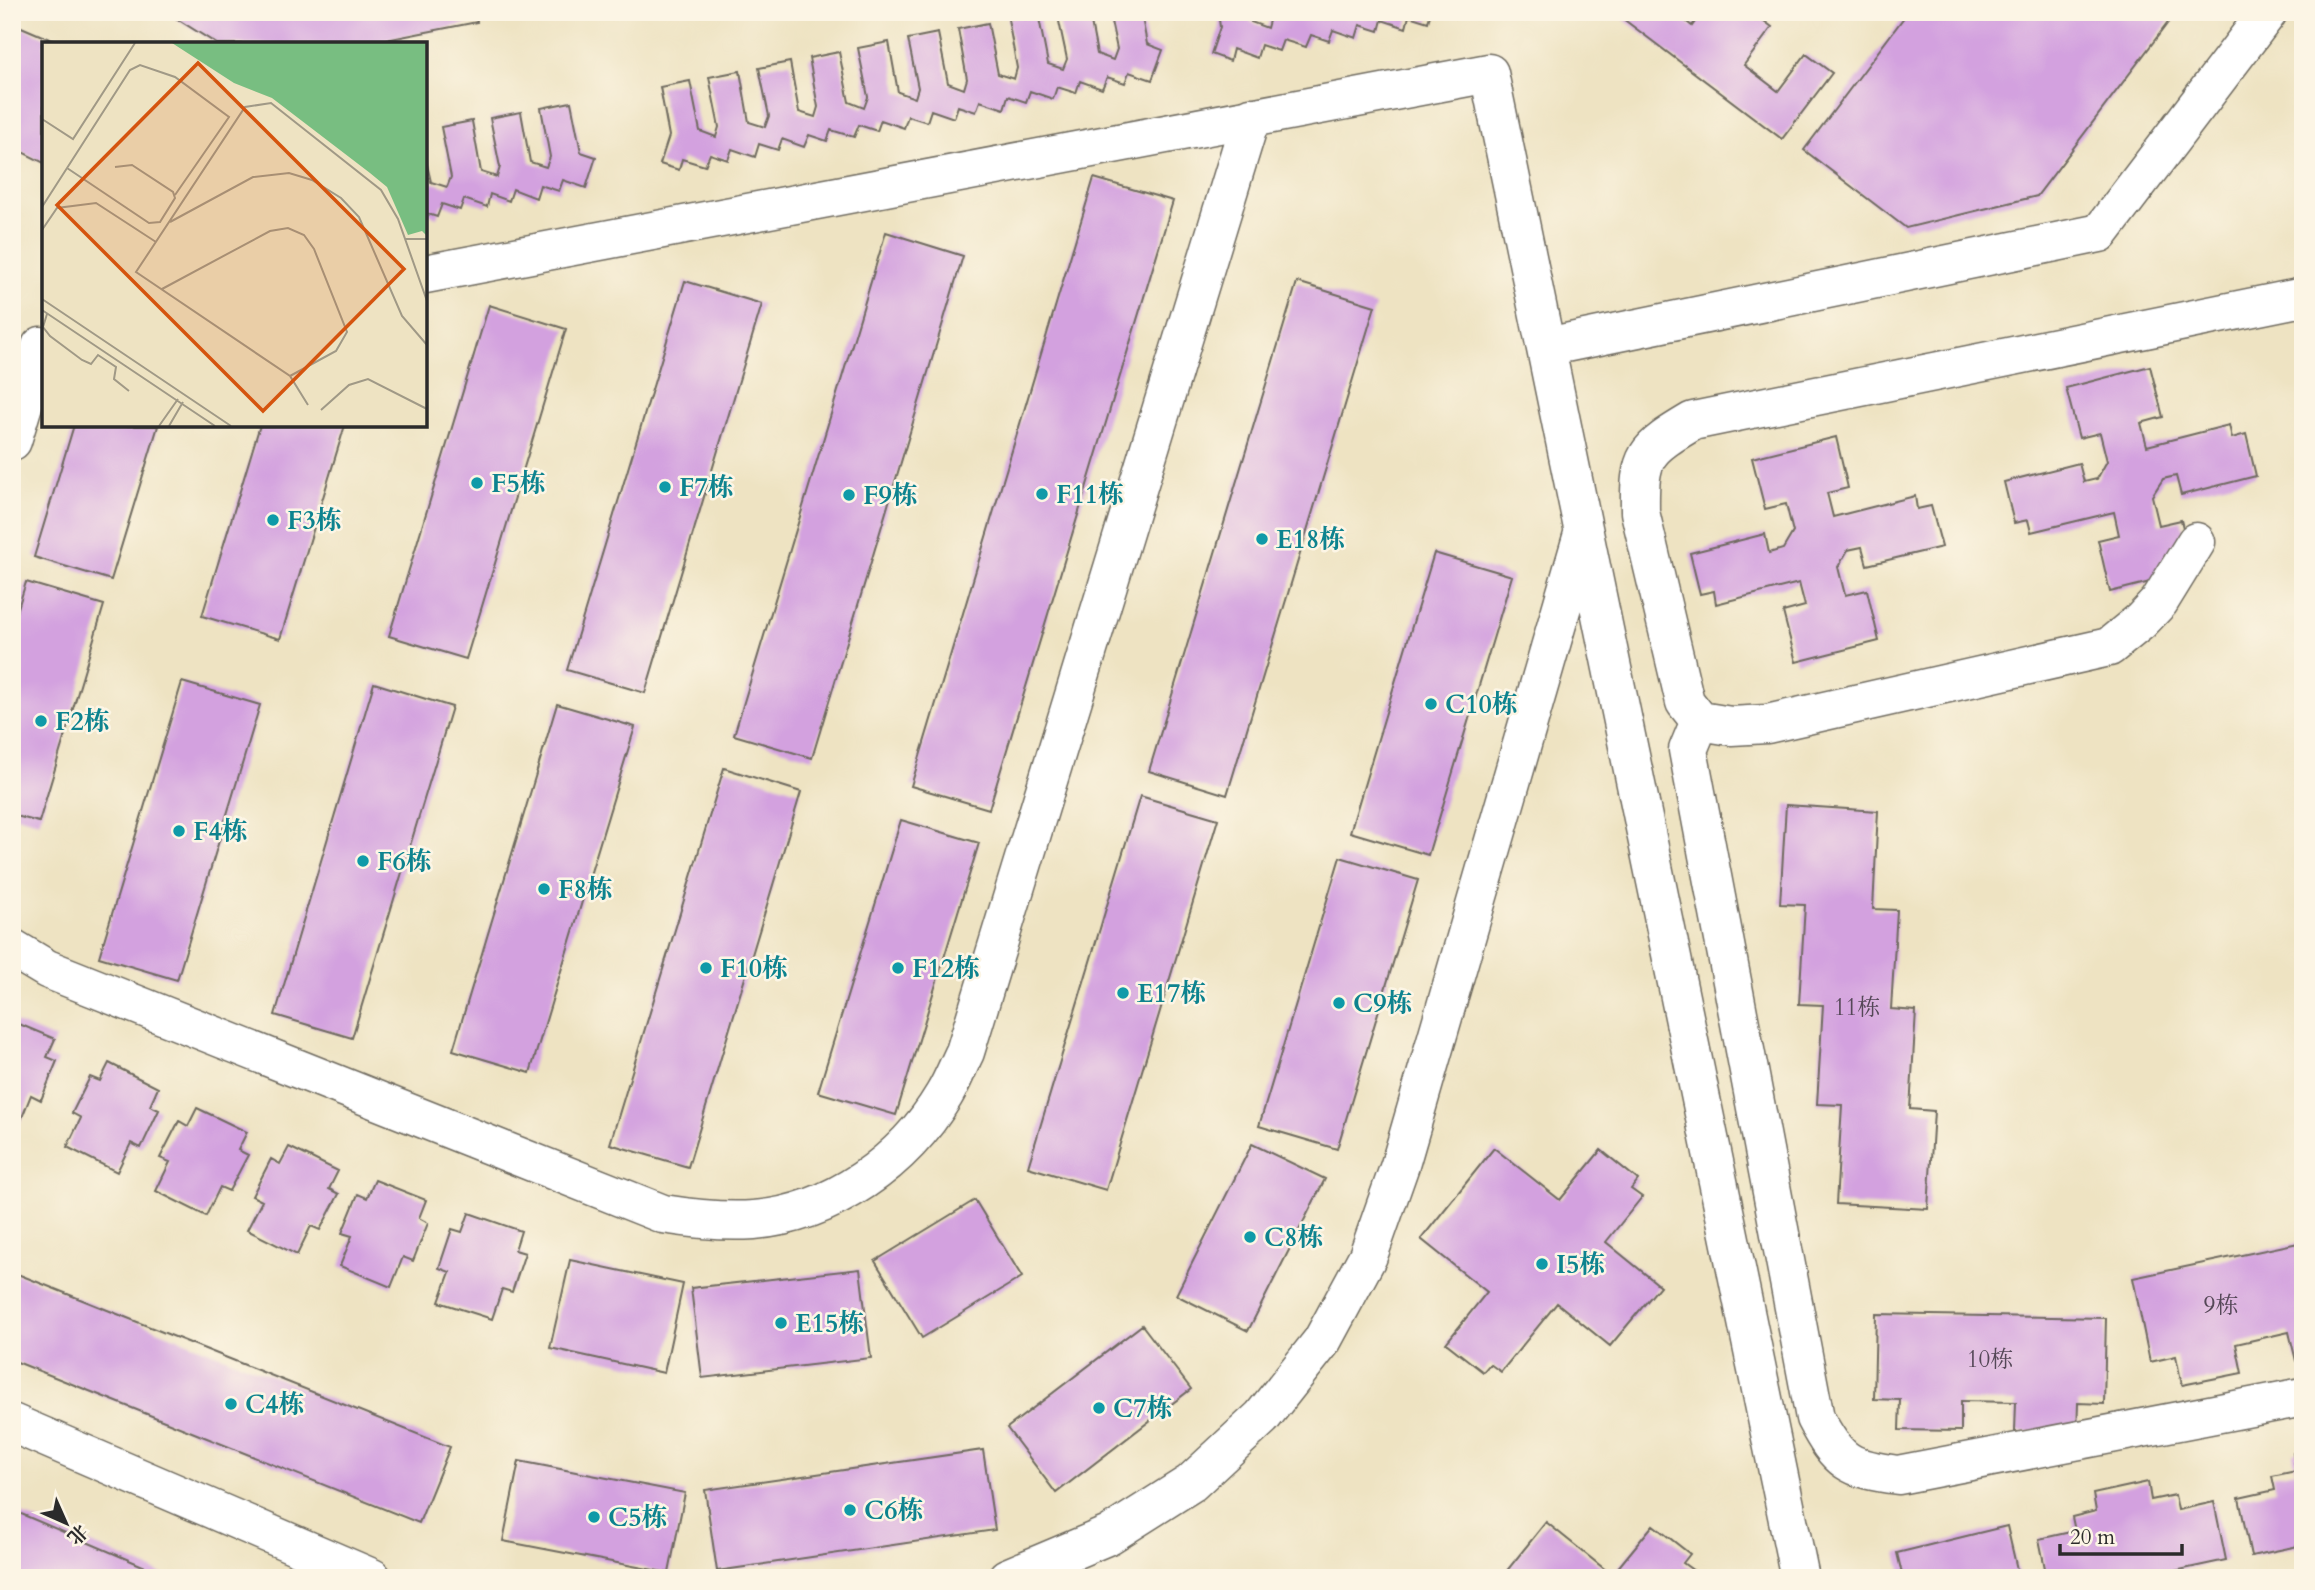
<svg xmlns="http://www.w3.org/2000/svg" width="2315" height="1590" font-family="Cardo,'Noto Serif SC',serif">
	<style>
		.building { fill: #d3a1df }
		.lines { fill: none; stroke-linecap: round; stroke-linejoin: round }
		.minor-casing { stroke: #6f6b60; stroke-width: 41 }
		.minor { stroke: #fff; stroke-width: 38 }
		.culture-dot { fill: #0f9aa8; stroke: #fcf5e5; stroke-width: 2.5 }
		.labels { text-anchor: middle; stroke-width: 5; stroke-linejoin: round; paint-order: stroke }
		.number-label { font-size: 23px; fill: #554858 }
		.culture-label { font-size: 26px; font-weight: bold; fill: #0d838f; stroke: #fcf5e5; text-anchor: start }
		.inset-road { fill: none; stroke: #a09986; stroke-width: 2 }
		.view { fill: #d5540f; fill-opacity: 0.15; stroke: #d5540f; stroke-width: 3.5 }
		.inset-edge { fill: none; stroke: #2b2b2b; stroke-width: 3.5 }
	</style>
	<rect width="100%" height="100%" fill="#fcf5e5"/>
	<filter id="ink" filterUnits="userSpaceOnUse"><feTurbulence type="fractalNoise" baseFrequency=".0143" numOctaves="2"/><feDisplacementMap in="SourceGraphic" scale="14" xChannelSelector="R" yChannelSelector="G"/><feConvolveMatrix kernelMatrix="1 2 1 2 8 2 1 2 1" color-interpolation-filters="sRGB"/></filter>
	<filter id="wash" filterUnits="userSpaceOnUse"><feTurbulence type="fractalNoise" baseFrequency=".00686" numOctaves="4" result="noise"/><feDisplacementMap in="SourceGraphic" scale="28" xChannelSelector="R" yChannelSelector="G"/><feGaussianBlur stdDeviation="1.57" result="paint"/><feColorMatrix in="noise" values="0 0 0 0 0 0 0 0 0 0 0 0 0 0 0 0 0 1.4 0 .05"/><feComposite in="paint" operator="in"/></filter>
	<g filter="url(#wash)">
		<rect width="100%" height="100%" fill="#eee3c2"/>
		<g id="blocks">
			<path class="building" d="M166 12H475L477 22 366 44H217Z
				M1057 12H1089L1097 54 1113 60 1117 49 1109 12H1141L1147 44 1163 50 1152 80 1129 72 1125 83 1107 77 1102 89 1080 81 1076 93 1057 87 1053 99 1030 91 1026 102 1008 96 1004 109 980 101 976 112 958 106 954 118 931 110 927 122 908 116 904 128 881 120 877 131 859 125 854 137 831 130 827 141 809 135 804 147 782 139 778 150 759 144 755 157 732 149 728 160 710 154 705 166 682 159 679 170 660 164 669 136 660 87 690 81 700 131 716 137 719 127 709 77 740 71 749 122 765 127 769 116 759 68 790 62 799 112 815 117 818 107 809 58 839 52 849 102 864 108 868 97 858 48 889 42 898 92 915 98 918 88 908 39 938 33 948 83 964 89 967 79 958 29 988 23 998 74 1014 79 1017 68 1008 19 1038 13 1048 64 1063 69 1067 59Z
				M1218 12H1249L1251 22 1267 28 1270 17 1269 12H1301L1317 17 1318 12H1431L1428 22 1409 16 1406 28 1382 20 1379 31 1360 25 1356 38 1333 30 1329 41 1311 35 1306 47 1283 40 1279 51 1261 45 1257 58 1233 49 1230 61 1211 54 1220 27Z
				M1438 12H1457L1455 18Z
				M1614 12H1674L1692 26 1702 12H1752L1772 27 1744 65 1778 91 1806 54 1832 73 1782 139Z
				M1908 12H2176L2037 196 1906 228 1804 150Z
				M12 23 61 44H44V163L12 147Z
				M571 102 581 152 596 157 586 188 563 180 559 191 540 185 536 198 513 189 509 201 490 194 487 207 464 199 460 210 442 204 437 217 425 213V156L431 182 447 187 451 177 441 127 472 121 481 172 497 177 500 167 490 118 521 112 530 162 546 167 550 157 541 108Z
				M1094 178 1173 201 989 809 911 786Z
				M886 232 963 256 812 758 734 735Z
				M685 281 762 304 645 693 567 670Z
				M1297 282 1375 306 1227 795 1149 771Z
				M489 305 566 329 466 659 389 636Z
				M2150 366 2163 417 2141 423 2147 446 2229 425 2232 438 2246 434 2256 476 2181 495 2176 476 2163 479 2152 496 2159 525 2181 520 2194 571 2110 592 2098 540 2119 535 2114 512 2031 532 2028 520 2014 523 2004 482 2079 463 2084 482 2097 479 2107 461 2100 433 2079 438 2066 388Z
				M74 425 158 426 111 580 34 557Z
				M260 425H345L280 639 202 616Z
				M1836 437 1848 488 1827 493 1833 517 1915 496 1917 509 1931 506 1942 547 1867 565 1862 547 1848 550 1838 567 1845 595 1867 590 1879 641 1796 662 1783 612 1805 606 1799 583 1716 604 1714 591 1700 594 1690 553 1765 534 1769 553 1783 549 1793 532 1786 504 1765 509 1752 458Z
				M1434 553 1512 576 1428 855 1350 832Z
				M26 582 104 605 39 822 12 815V628Z
				M182 682 260 705 177 980 99 957Z
				M374 683 452 707 352 1038 275 1015Z
				M557 704 635 727 530 1073 453 1050Z
				M724 768 801 792 688 1167 610 1144Z
				M1140 796 1218 819 1106 1190 1028 1167Z
				M1786 805 1878 811 1873 909 1897 910 1891 1009 1916 1011 1910 1109 1934 1111 1928 1209 1836 1204 1842 1105 1817 1104 1823 1005 1799 1004 1805 905 1780 904Z
				M901 820 979 843 896 1115 818 1092Z
				M1340 857 1418 880 1337 1149 1259 1126Z
				M12 1021 55 1039 47 1057 57 1061 41 1100 31 1095 19 1125 12 1122Z
				M109 1063 158 1088 150 1106 159 1110 141 1148 131 1143 117 1172 67 1147 81 1118 72 1113 90 1077 100 1081Z
				M197 1108 247 1132 238 1150 248 1155 229 1191 220 1187 206 1216 156 1191 170 1162 160 1158 179 1121 188 1126Z
				M1252 1144 1325 1179 1248 1331 1176 1295Z
				M289 1147 338 1171 329 1189 339 1194 320 1230 311 1226 297 1255 247 1230 262 1201 252 1196 271 1159 280 1164Z
				M1494 1148 1560 1200 1601 1150 1638 1180 1631 1189 1642 1197 1606 1242 1660 1286 1610 1346 1557 1303 1501 1372 1490 1364 1483 1372 1446 1343 1487 1292 1421 1239Z
				M375 1180 426 1200 419 1218 428 1223 413 1261 403 1257 391 1287 340 1266 352 1236 342 1233 358 1194 367 1198Z
				M975 1200 1022 1277 922 1338 875 1261Z
				M469 1213 521 1231 515 1250 525 1253 512 1292 502 1289 492 1319 439 1302 450 1272 439 1268 452 1229 462 1232Z
				M2303 1242V1360L2296 1361 2289 1332 2236 1344 2242 1373 2182 1385 2176 1356 2150 1362 2133 1278Z
				M570 1260 683 1284 664 1373 550 1348Z
				M860 1269 871 1358 702 1378 691 1288Z
				M15 1273 450 1447 419 1523 12 1360V1278Z
				M1876 1314 2106 1318 2104 1404 2078 1403 2077 1433 2015 1432 2016 1402 1961 1401V1431L1899 1430 1900 1400 1874 1399Z
				M1142 1325 1191 1389 1056 1493 1007 1428Z
				M983 1450 995 1530 717 1571 705 1490Z
				M2303 1450V1545L2251 1556 2239 1498 2275 1490 2272 1476 2296 1471 2293 1453Z
				M519 1461 685 1493 669 1573 503 1541Z
				M2148 1482 2151 1500 2175 1495 2178 1510 2214 1502 2226 1560 2142 1578H2047L2039 1539 2075 1531 2072 1517 2096 1511 2093 1494Z
				M12 1510 171 1578H12Z
				M1546 1522 1612 1575 1653 1525 1690 1554 1683 1563 1694 1571 1689 1578H1501Z
				M2007 1526 2019 1578H1903L1897 1553Z"/>
		</g>
	</g>
	<g filter="url(#ink)">
		<use href="#blocks" fill-opacity="0" stroke="#6f6b60" stroke-width="2"/>
		<g class="lines">
			<defs>
				<path id="minor" d="M425 274 1489 73 1800 1578
					M1546 347 2100 233 2268 12
					M12 441 41 346
					M2196 542 2159 602 2141 621 2109 647 1767 724 1731 726 1700 721 1685 702 1640 512C1639 455 1644 450 1693 421L2303 297
					M1700 721 1688 750 1815 1418C1838 1462 1849 1469 1898 1475L2303 1397
					M12 948 47 969 663 1214C694 1219 723 1222 754 1220 832 1214 905 1161 944 1095 952 1082 958 1066 965 1052L1251 117
					M12 1423 372 1578
					M1007 1578 1109 1535 1191 1483 1262 1417 1322 1341 1368 1256 1400 1165 1583 534"/>
			</defs>
			<use href="#minor" class="minor-casing"/>
			<use href="#minor" class="minor"/>
		</g>
	</g>
	<g class="culture-dot">
		<circle cx="477" cy="483" r="7"/>
		<circle cx="665" cy="487" r="7"/>
		<circle cx="1042" cy="494" r="7"/>
		<circle cx="849" cy="495" r="7"/>
		<circle cx="273" cy="520" r="7"/>
		<circle cx="1262" cy="539" r="7"/>
		<circle cx="1431" cy="704" r="7"/>
		<circle cx="41" cy="721" r="7"/>
		<circle cx="179" cy="831" r="7"/>
		<circle cx="363" cy="861" r="7"/>
		<circle cx="544" cy="889" r="7"/>
		<circle cx="706" cy="968" r="7"/>
		<circle cx="898" cy="968" r="7"/>
		<circle cx="1123" cy="993" r="7"/>
		<circle cx="1339" cy="1003" r="7"/>
		<circle cx="1250" cy="1237" r="7"/>
		<circle cx="1542" cy="1264" r="7"/>
		<circle cx="781" cy="1323" r="7"/>
		<circle cx="231" cy="1404" r="7"/>
		<circle cx="1099" cy="1408" r="7"/>
		<circle cx="850" cy="1510" r="7"/>
		<circle cx="594" cy="1517" r="7"/>
	</g>
	<g class="labels">
		<g class="number-label">
			<text x="1857" y="1015">11栋</text>
			<text x="2221" y="1313">9栋</text>
			<text x="1990" y="1367">10栋</text>
		</g>
		<g class="culture-label">
			<text x="491" y="492">F5栋</text>
			<text x="679" y="496">F7栋</text>
			<text x="1056" y="503">F11栋</text>
			<text x="863" y="504">F9栋</text>
			<text x="287" y="529">F3栋</text>
			<text x="1276" y="548">E18栋</text>
			<text x="1445" y="713">C10栋</text>
			<text x="55" y="730">F2栋</text>
			<text x="193" y="840">F4栋</text>
			<text x="377" y="870">F6栋</text>
			<text x="558" y="898">F8栋</text>
			<text x="720" y="977">F10栋</text>
			<text x="912" y="977">F12栋</text>
			<text x="1137" y="1002">E17栋</text>
			<text x="1353" y="1012">C9栋</text>
			<text x="1264" y="1246">C8栋</text>
			<text x="1556" y="1273">I5栋</text>
			<text x="795" y="1332">E15栋</text>
			<text x="245" y="1413">C4栋</text>
			<text x="1113" y="1417">C7栋</text>
			<text x="864" y="1519">C6栋</text>
			<text x="608" y="1526">C5栋</text>
		</g>
	</g>
	<g transform="translate(42 42)">
		<rect width="385" height="385" fill="#eee3c2"/>
		<path d="M130 1H385V194L380 189 366 193 345 145 328 131 230 56 192 41Z" fill="#78be81"/>
		<path class="inset-road" d="M0 77 31 97 93 1M25 126 107 181 118 180 133 156 131 150 90 123 73 125M0 165 88 28 98 23 133 35 187 75 133 153M128 180 211 135 247 131 270 138 299 156 317 175 360 274 385 303M0 188 15 166 54 161 114 200M363 197H385M120 247 228 189 246 186 262 193 272 207 305 290 294 309 248 334M0 257 189 384M0 268 173 384M5 272 1 285 8 294 40 318 49 322 56 313 74 325 72 337 87 349M266 363 248 334 94 230 203 65 229 61 339 148 356 177 385 259M279 368 307 343 326 337 385 367M117 384 136 357M127 384 141 360"/>
		<path class="view" d="M156 21 362 227 221 369 15 163Z"/>
		<rect width="385" height="385" class="inset-edge"/>
	</g>
	<rect width="2315" height="1590" fill="none" stroke="#fcf5e5" stroke-width="42"/>
	<g transform="translate(66 1523) rotate(135)" stroke="#fcf5e5" stroke-width="5" paint-order="stroke">
	<path d="M0-5L12 26L0 18L-12 26Z" fill="#2b2b2b"/>
	<text y="-10" font-size="19" font-weight="bold" text-anchor="middle" fill="#2b2b2b">北</text>
	</g>
	<path d="M2060 1544v10h122v-10" fill="none" stroke="#2b2b2b" stroke-width="3.5"/>
	<text x="2070" y="1544" font-size="21" fill="#2b2b2b" stroke="#fcf5e5" stroke-width="5" paint-order="stroke">20 m</text>
</svg>
